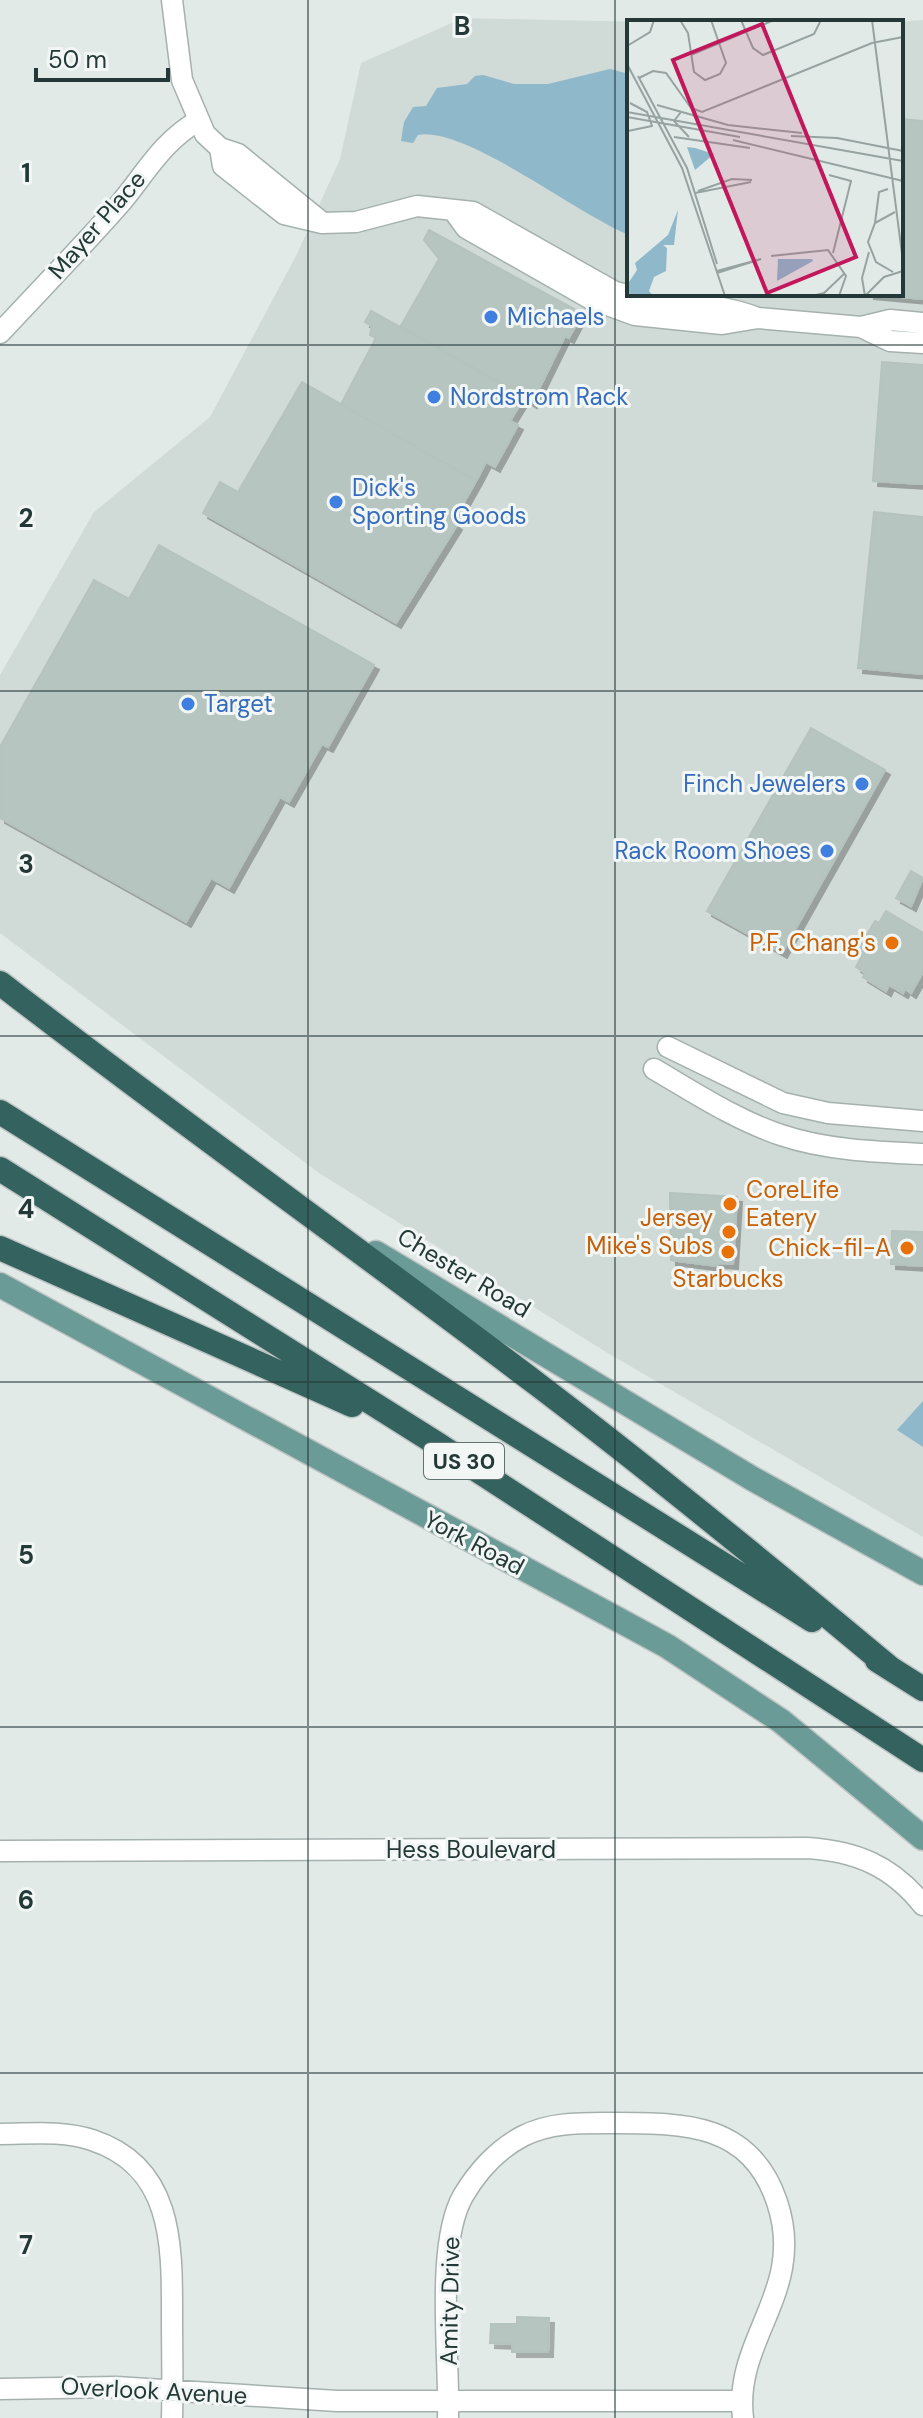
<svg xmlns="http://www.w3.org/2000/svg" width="923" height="2418" font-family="'DM Sans',sans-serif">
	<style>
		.built { fill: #d0dad7 }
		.water { fill: #8fb8ca }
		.building { fill: #b7c5c1; stroke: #b5c3bf; stroke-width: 2; filter: url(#shadow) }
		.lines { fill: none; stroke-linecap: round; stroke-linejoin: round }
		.minor-casing { stroke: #a5b1af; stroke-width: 23 }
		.major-casing { stroke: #bdc4c3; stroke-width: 27 }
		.highway-casing { stroke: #bdc4c3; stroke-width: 27 }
		.minor { stroke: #fff; stroke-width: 20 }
		.major { stroke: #6b9b96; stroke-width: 24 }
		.highway { stroke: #33625f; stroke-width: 24 }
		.grid { fill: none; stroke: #243937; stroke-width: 2; stroke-opacity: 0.55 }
		.shop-dot { fill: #3f7fe0; stroke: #f2f7f5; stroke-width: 3 }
		.food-dot { fill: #e8710a; stroke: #f2f7f5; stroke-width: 3 }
		.labels { text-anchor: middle; stroke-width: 6; stroke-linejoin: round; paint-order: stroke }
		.shield { fill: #f2f7f5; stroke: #627270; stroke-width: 2 }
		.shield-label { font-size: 22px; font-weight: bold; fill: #243937 }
		.street-label { font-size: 24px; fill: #243937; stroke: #f2f7f5 }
		.shop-label { font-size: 24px; fill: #366cbe; stroke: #f2f7f5; text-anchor: start }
		.food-label { font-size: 24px; fill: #c56008; stroke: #f2f7f5; text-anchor: end }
		.inset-road { fill: none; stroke: #96a3a1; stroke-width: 2 }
		.view { fill: #c2185b; fill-opacity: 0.15; stroke: #c2185b; stroke-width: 4 }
		.inset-edge { fill: none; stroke: #243937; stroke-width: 4 }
		.grid-label { font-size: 26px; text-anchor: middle; font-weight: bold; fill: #243937; stroke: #f2f7f5; stroke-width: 6; stroke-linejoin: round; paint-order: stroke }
	</style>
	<defs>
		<filter id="shadow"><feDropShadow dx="5" dy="5" stdDeviation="0" flood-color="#0004"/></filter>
	</defs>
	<rect width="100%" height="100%" fill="#e2eae8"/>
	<path class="built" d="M463 18 649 22H629V294H901V22H896L923 20V1537L606 1352 319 1173 0 933V675L94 512 210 417 297 254 340 159 361 63Z"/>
	<path class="water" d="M610 69 629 74V235C577 214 465 126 418 135L413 143 401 141 404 122 413 107 426 106 437 88 467 84 475 76 483 75 514 84H548Z
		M923 1401V1447L897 1430Z"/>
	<path class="building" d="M901 119 923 121V299L868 294H901Z
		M429 230 574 309 571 315 579 319 569 338 565 336 532 403 401 326 439 259 424 240Z
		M371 311 525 396 510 421 518 425 495 467 486 462 476 481 341 404 376 338 370 335 372 326 365 322Z
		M882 362 923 365V484L873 481Z
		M302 382 476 481 453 522 457 525 396 623 203 513 220 482 238 492Z
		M874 512 923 517V674L858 668Z
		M159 545 374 665 328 747 322 744 289 802 280 797 229 888 211 878 186 922 0 818V747L94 580 129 599Z
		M811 728 885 770 782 953 707 911Z
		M911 871 923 878 911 906 896 898Z
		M886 911 923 933V972L911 993 905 989 903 993 889 985 886 991 863 977 865 973 856 967 862 956 856 953 875 921 879 923Z
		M670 1193 737 1197 733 1264 718 1263V1266L671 1260Z
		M892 1231 923 1232V1266L891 1264Z
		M517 2317 549 2318 548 2352H512V2344L490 2343 491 2324H517Z"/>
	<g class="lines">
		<defs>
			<path id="minor" d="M172 0 182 80 205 134 220 148 238 154 319 220
				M220 148 223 166 284 214 322 223 356 222 417 206 473 212 615 292C663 304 711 300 758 318
				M453 210 466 228 591 299 635 315 722 324 758 318 861 327
				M923 323 890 320 861 327 890 341 923 343
				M0 333C39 291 80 249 118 206 144 176 162 141 198 121
				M668 1047 783 1103 828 1113 923 1121
				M654 1069C695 1093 736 1120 781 1135 825 1150 877 1152 923 1154
				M0 1851 807 1848C856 1851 892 1866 923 1905
				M0 2134C30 2134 62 2130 92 2140 175 2167 172 2248 172 2320 172 2352 173 2385 172 2418
				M0 2389 116 2387 337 2401H741
				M448 2418C450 2359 435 2245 463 2196 477 2172 498 2149 523 2136 551 2122 581 2123 612 2123 683 2123 750 2122 777 2202 807 2291 733 2338 743 2418"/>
			<path id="major" d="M376 1253 753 1479 923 1573
				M0 1285 667 1646 781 1721 923 1838"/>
			<path id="highway" d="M0 983C177 1120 359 1249 537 1384 658 1476 774 1571 890 1668
				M0 1112 812 1620
				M0 1169 434 1442 923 1760
				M0 1248 352 1405
				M877 1660 923 1689"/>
		</defs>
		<use href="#minor" class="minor-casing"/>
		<use href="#major" class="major-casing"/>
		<use href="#highway" class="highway-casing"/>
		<use href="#minor" class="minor"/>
		<use href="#major" class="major"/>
		<use href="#highway" class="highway"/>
	</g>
	<path class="grid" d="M308 0V2418M615 0V2418M0 345H923M0 691H923M0 1036H923M0 1382H923M0 1727H923M0 2073H923"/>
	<g class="shop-dot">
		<circle cx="491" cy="317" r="8"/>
		<circle cx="434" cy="397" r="8"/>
		<circle cx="336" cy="502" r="8"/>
		<circle cx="188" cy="704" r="8"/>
		<circle cx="862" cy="784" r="8"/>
		<circle cx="827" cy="851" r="8"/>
	</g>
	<g class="food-dot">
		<circle cx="892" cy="943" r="8"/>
		<circle cx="730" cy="1204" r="8"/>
		<circle cx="729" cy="1232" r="8"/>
		<circle cx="907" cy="1248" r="8"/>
		<circle cx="728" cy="1252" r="8"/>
	</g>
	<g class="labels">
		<rect class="shield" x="424" y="1443" width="80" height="36" rx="6"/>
		<g class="shield-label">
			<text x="464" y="1469">US 30</text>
		</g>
		<g class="street-label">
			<text transform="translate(97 225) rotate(-49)" y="8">Mayer Place</text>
			<text transform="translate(464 1273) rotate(31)" y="8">Chester Road</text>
			<text transform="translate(474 1543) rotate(28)" y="8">York Road</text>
			<text x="471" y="1858">Hess Boulevard</text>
			<text transform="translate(450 2301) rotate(-89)" y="8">Amity Drive</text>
			<text transform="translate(154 2391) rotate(3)" y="8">Overlook Avenue</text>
		</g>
		<g class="shop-label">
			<text x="507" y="325">Michaels</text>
			<text x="450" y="405">Nordstrom Rack</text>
			<text x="352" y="496">Dick's<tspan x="352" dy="28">Sporting Goods</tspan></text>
			<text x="204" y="712">Target</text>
			<text x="846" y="792" text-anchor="end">Finch Jewelers</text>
			<text x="811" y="859" text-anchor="end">Rack Room Shoes</text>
		</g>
		<g class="food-label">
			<text x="876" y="951">P.F. Chang's</text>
			<text x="746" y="1198" text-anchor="start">CoreLife<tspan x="746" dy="28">Eatery</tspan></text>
			<text x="713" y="1226">Jersey<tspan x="713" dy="28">Mike's Subs</tspan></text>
			<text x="891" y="1256">Chick-fil-A</text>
			<text x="728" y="1287" text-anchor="middle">Starbucks</text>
		</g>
	</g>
	<g transform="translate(627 20)">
		<rect width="276" height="276" fill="#e2eae8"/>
		<path d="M60 127 68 128 87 134 68 150ZM51 190 47 225H36L40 228 39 251 27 257 22 271 26 276H3L0 265 10 250 8 243 41 215ZM151 239H185L186 241 150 261Z" fill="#8fb8ca"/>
		<path class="inset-road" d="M53 0 61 13 67 52 78 60 93 54 99 43 84 0M114 0 126 28 136 35 187 14 194 0M245 0 276 242M0 26 23 12 27 0M64 35 147 0M0 44 55 148 98 276M11 56 60 148 90 244M12 58 26 51 39 53 64 88 75 92 245 23 276 17M30 85 101 105 175 113M0 92 276 141M54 92 47 101 62 117M0 97 113 117M1 111 25 106 20 92 3 83M164 116 210 118 276 131M47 117 123 128M106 120 276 161M202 155 224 161 206 233M71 171 105 159 125 160M68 173 124 162M248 203 252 172 261 169M144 236 201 230 219 256 212 276M90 251 134 239 90 253M266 252 249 242 241 222 248 203 268 192M185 276 197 273 218 253M238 276 257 257 276 251M238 276 235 258 242 232"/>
		<path class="view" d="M135 4 229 237 140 273 46 40Z"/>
		<rect width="276" height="276" class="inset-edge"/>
	</g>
	<g class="grid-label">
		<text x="462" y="35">B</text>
		<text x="26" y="182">1</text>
		<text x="26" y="527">2</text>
		<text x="26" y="873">3</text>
		<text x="26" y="1218">4</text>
		<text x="26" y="1564">5</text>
		<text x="26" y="1909">6</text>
		<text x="26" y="2254">7</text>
	</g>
	<path d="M36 68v12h132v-12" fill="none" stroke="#243937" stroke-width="4"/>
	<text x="48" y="68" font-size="24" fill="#243937" stroke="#f2f7f5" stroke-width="6" paint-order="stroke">50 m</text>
</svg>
